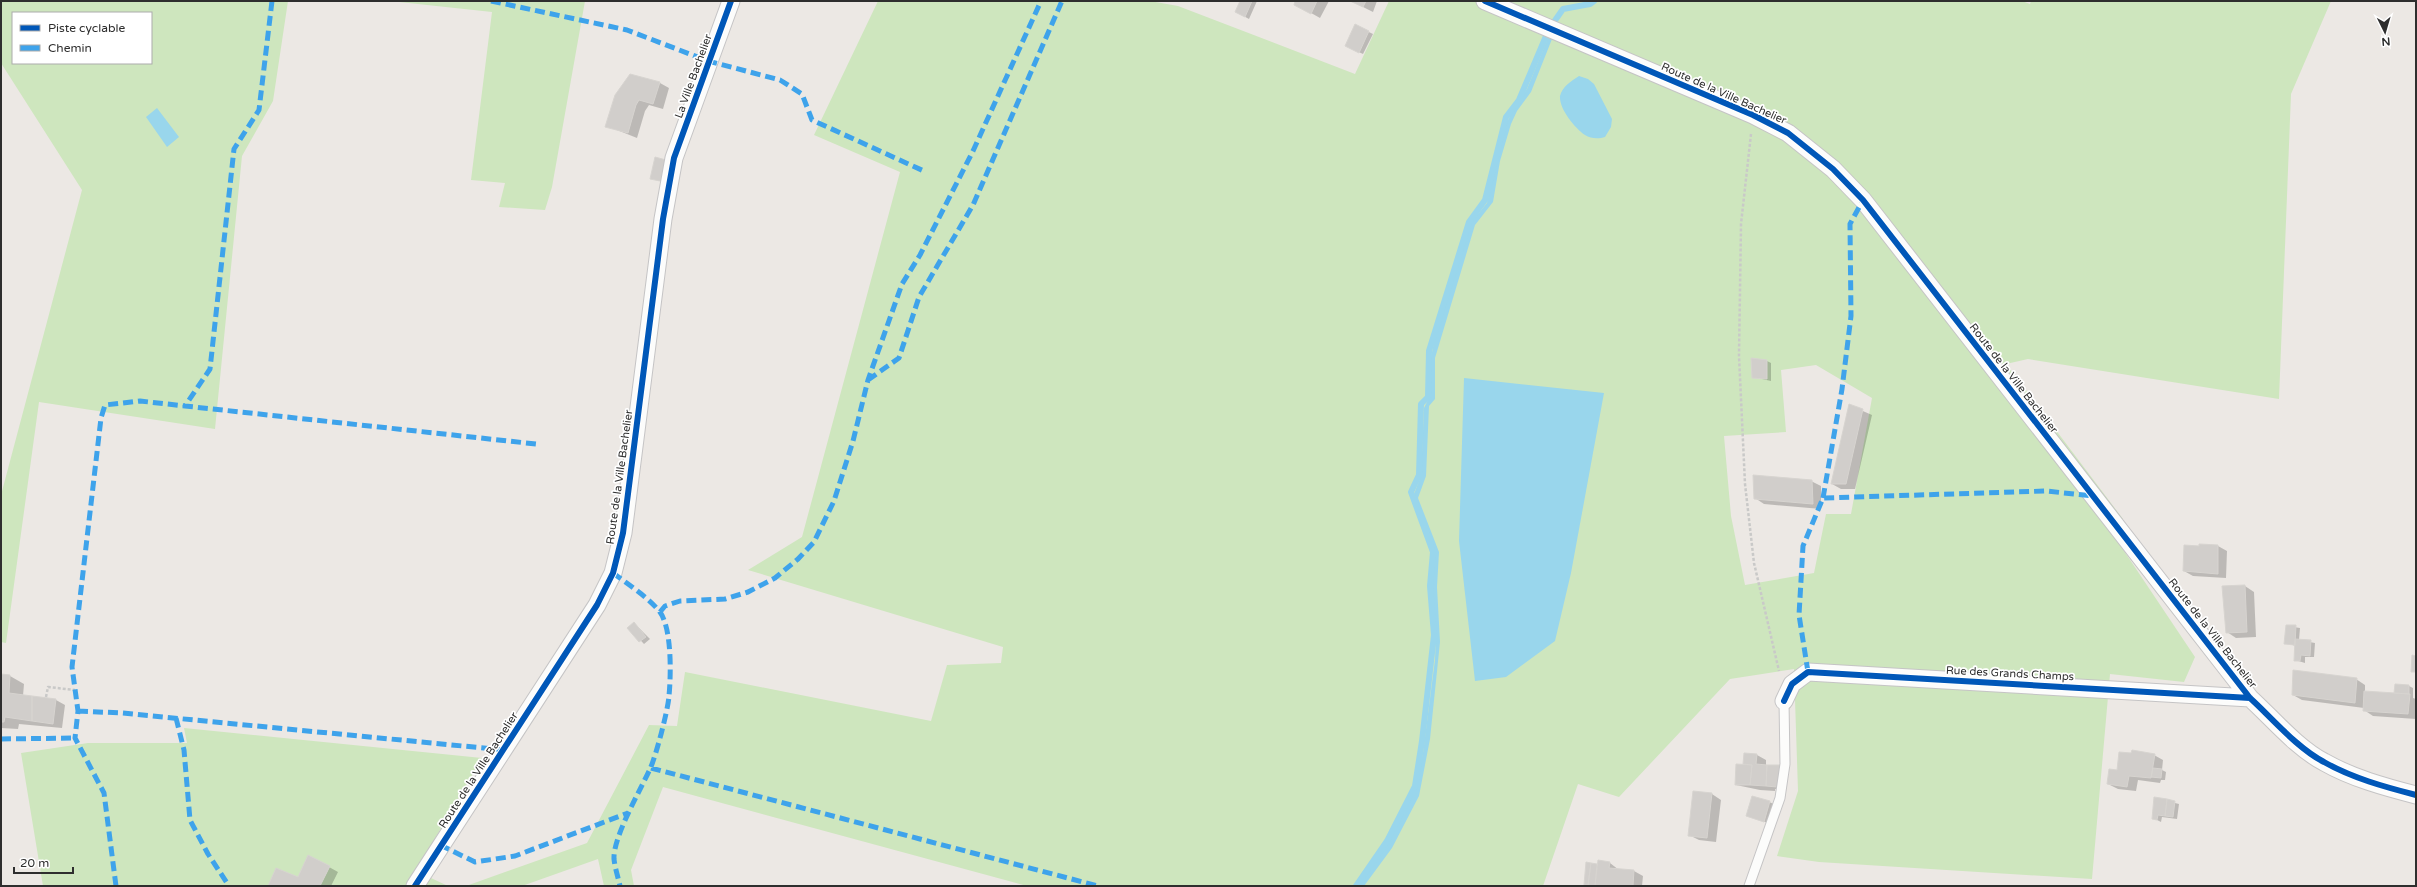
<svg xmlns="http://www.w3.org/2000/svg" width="2417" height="887" font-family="'Varela Round',sans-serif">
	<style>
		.green { fill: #cee6be; fill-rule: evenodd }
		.water { fill: #99d6ec }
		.shadow { fill: #0003 }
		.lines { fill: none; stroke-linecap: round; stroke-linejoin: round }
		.stream { stroke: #99d6ec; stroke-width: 6 }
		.building { fill: #d1cecb; stroke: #d7d4d0 }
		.lane-casing { stroke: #c5c4c5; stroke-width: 11 }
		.street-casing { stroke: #c5c4c5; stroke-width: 19 }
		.path { stroke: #c9c9c8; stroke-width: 2.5; stroke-dasharray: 3 2; stroke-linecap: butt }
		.lane { stroke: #fcfcfb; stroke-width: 9 }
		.street { stroke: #fcfcfb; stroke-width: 17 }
		.quiet { stroke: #3ea3eb; stroke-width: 5; stroke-dasharray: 10 5; stroke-linecap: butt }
		.cycleway-casing { stroke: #fff; stroke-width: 8 }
		.cycleway { stroke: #0057b8; stroke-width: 6 }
		.labels { text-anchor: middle; stroke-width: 3.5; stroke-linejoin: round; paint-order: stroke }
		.street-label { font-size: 11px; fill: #2e2e2e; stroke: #fff }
	</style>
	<rect width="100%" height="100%" fill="#ece8e4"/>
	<path class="green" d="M1 1H288L273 101 242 156 215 429 39 402 6 643 1 642V495L82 190 1 63ZM13 13H151V63H13Z
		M390 1H585L552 187 545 210 499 207 505 183 471 180 492 12Z
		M878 1H1150L1178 6 1355 74 1389 1H2022L2030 4 2031 1H2331L2291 94 2279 399 2028 359 2006 364 2123 519 2110 530 2195 657 2184 682 2110 674 2092 879 1819 862 1777 856 1798 791 1794 669 1730 679 1619 797 1578 784 1543 886H1027L663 787 631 870 634 886H604L598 859 522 886H466L587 843 649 725 677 726 685 672 931 721 947 665 1001 663 1003 647 748 570 802 537 900 172 814 135ZM1816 365 1872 398 1851 514H1826L1814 573 1745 585 1731 516 1724 436 1786 432 1781 370Z
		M184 728 482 758 416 871 448 886H43L21 753 88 743H187Z"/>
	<path class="water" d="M1548 38 1552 39 1531 92 1517 111 1511 124 1500 161 1493 202 1475 225 1435 358V399L1429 406 1426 476 1418 498 1439 552 1437 587 1440 642 1430 739 1419 796 1392 848 1364 886H1357L1389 842 1413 794 1423 753 1435 660 1436 635 1432 591 1434 557 1432 542 1414 494 1421 476 1424 408 1429 398V366L1435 338 1470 224 1487 203 1503 131 1514 107 1527 89Z
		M1579 76 1588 79 1594 84 1612 119 1611 127 1605 137C1599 139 1591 139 1585 135 1575 128 1559 109 1560 96 1562 87 1571 81 1579 76Z
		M157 108 179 137 167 147 146 117Z
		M1464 378 1604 393 1571 573 1555 641 1506 677 1475 681 1459 541Z"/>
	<path class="shadow" d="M1242 1H1257L1249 19 1236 12Z
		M1296 1H1329L1320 18 1304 9Z
		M1351 1H1377L1373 12Z
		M1356 26 1373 34 1363 54 1350 48Z
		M660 83 669 88 663 109 649 105 645 111 637 138 607 126Z
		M666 161 665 183 652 178Z
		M1767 361 1771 363V381L1753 377Z
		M1849 405 1872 415 1855 489H1841L1832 484Z
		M1811 481 1821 486V509L1764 504 1755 498Z
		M2218 546 2227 551 2226 578 2193 576 2184 571Z
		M2245 586 2254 592 2256 637 2236 638 2227 632 2224 587Z
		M634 623 650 639 644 644 629 628Z
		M2287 626 2300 628 2299 640 2315 643 2314 657H2305V663L2295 660 2296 646 2285 643Z
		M1 675 10 676 24 684 23 696 56 700 65 705 62 728 19 724 18 729 1 728Z
		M2356 679 2365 685V692L2399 694 2409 686 2413 688V698L2416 699V719L2373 716 2364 710V708L2302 700 2293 695Z
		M1745 754 1757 755 1766 760V766L1781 789H1775V791L1760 790 1736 785 1747 766 1744 764Z
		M2132 755H2154L2163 760 2162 770 2166 772 2165 780H2161L2160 783 2138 780 2136 791 2118 789 2108 784Z
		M1694 792 1712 794 1721 800 1716 842 1699 840 1689 835Z
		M2155 798 2179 804 2177 819 2162 817 2161 822 2153 818Z
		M1769 802 1774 804 1768 823 1747 816Z
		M1587 863 1598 865 1610 863 1619 870 1634 871 1643 876 1642 886H1585Z
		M329 867 338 872 331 886H269L298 879Z"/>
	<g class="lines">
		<path class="stream" d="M1356 886 1387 841 1415 786 1422 741 1434 635 1430 586 1433 552 1411 492 1419 475 1421 404 1428 397 1429 351 1469 222 1485 200 1506 117 1519 100 1549 29 1563 9 1590 4 1594 1"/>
	</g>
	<path class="building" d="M1240 1H1252L1245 17 1235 12Z
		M1295 1H1317L1311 14 1294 5Z
		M1350 1H1366L1363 7Z
		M1355 24 1369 31 1359 53 1345 46Z
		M630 74 660 82 653 104 639 100 636 105 628 133 605 127 615 95Z
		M655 157 666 160 660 181 650 179Z
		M1751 358 1767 360V379L1752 378Z
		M1849 404 1863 409 1846 484H1831Z
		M1753 475 1812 480 1813 504 1754 499Z
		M2199 544 2218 545V574L2183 571 2184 545 2199 546Z
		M2245 585 2247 632 2226 633 2222 586Z
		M634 622 646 637 639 642 627 628Z
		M2286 625H2296L2295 645 2284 644Z
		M2295 639 2311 640 2310 656 2301 655 2300 661H2294Z
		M2412 655 2416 656V672H2411Z
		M2293 670 2357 678 2355 703 2292 695Z
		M1 674 10 675 9 693 32 696V721L5 717 4 722H1Z
		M2395 684 2409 685V694L2394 693Z
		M2364 691 2410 694 2408 714 2363 711Z
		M32 696 56 699 53 724 32 721Z
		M2132 750 2155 754 2151 778 2129 776 2127 787 2107 784 2109 769 2117 770 2119 752 2131 753Z
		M1744 753 1757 754 1756 764 1767 765 1766 786 1750 785 1752 765 1743 764Z
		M1736 764 1752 765 1750 785H1735Z
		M1767 765H1781L1783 767 1777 787 1766 786Z
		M2153 768 2162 769 2161 778 2151 777Z
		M1693 791 1712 793 1707 838 1688 836Z
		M1752 796 1770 801 1764 822 1746 816Z
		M2154 797 2167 799 2165 816 2158 815 2157 820 2152 819Z
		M2167 799 2175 801 2173 817 2165 816Z
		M308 855 330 866 320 886H268L276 868 298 877Z
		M1598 860 1610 862 1609 868 1634 870 1633 886H1595Z
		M1586 862 1591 863 1588 885H1584Z
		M1591 863 1597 864 1595 886 1588 885Z"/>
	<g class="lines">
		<defs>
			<path id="lane" d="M1749 886 1780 798 1785 764 1784 701"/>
			<path id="street" d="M1485 1 1753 115 1788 133 1833 169 1863 200 2250 698C2272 718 2297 748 2324 762 2352 778 2385 787 2416 795
				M1784 701 1792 684 1808 672 2250 698
				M415 886 597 605 613 573 623 533 663 219 674 158 731 1"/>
		</defs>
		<use href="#lane" class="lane-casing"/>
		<use href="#street" class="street-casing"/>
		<path class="path" d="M1751 134 1741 224 1739 356 1745 484 1754 563 1779 671
			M46 697 48 687 75 690"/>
		<use href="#lane" class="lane"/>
		<use href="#street" class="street"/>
		<path class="quiet" d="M272 1 259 110 234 149 210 369 185 406 536 444
			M491 1 627 30 708 61 780 80 802 94 812 120 926 172
			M868 380 899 358 919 297 973 205 1062 1
			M1823 498 1842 389 1851 316 1850 224 1863 200
			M613 573C629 585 648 597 660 612 672 629 671 675 669 696 668 710 656 756 650 769 640 791 613 837 614 859 615 868 618 877 620 886
			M660 612 665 606 680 601 725 599 748 592 775 578 798 559 814 542 834 501 853 441 868 380 902 284 920 255 973 151 1041 1
			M1808 672 1799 615 1803 546 1823 498 2046 491 2093 496
			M78 711 122 713 504 750
			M176 718 184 750 190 820 208 854 229 886
			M1 739 75 738
			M651 768 1098 886
			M440 845 475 862 515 856 628 813
			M116 886 104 793 75 738 78 711 72 667 101 418 105 405 140 401 185 406"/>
		<defs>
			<path id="cycleway" d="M1485 1 1753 115 1788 133 1833 169 1863 200 2250 698C2272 718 2297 748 2324 762 2352 778 2385 787 2416 795
				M1784 701 1792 684 1808 672 2250 698
				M415 886 597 605 613 573 623 533 663 219 674 158 731 1"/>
		</defs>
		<use href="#cycleway" class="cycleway-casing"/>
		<use href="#cycleway" class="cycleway"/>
	</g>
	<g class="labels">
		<g class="street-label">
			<text transform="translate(693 76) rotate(-70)" y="4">La Ville Bachelier</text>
			<text transform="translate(1724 93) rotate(24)" y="4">Route de la Ville Bachelier</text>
			<text transform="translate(2014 378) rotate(52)" y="4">Route de la Ville Bachelier</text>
			<text transform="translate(619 477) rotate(-82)" y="4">Route de la Ville Bachelier</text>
			<text transform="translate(2213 633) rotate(52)" y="4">Route de la Ville Bachelier</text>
			<text transform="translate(2010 673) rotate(3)" y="4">Rue des Grands Champs</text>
			<text transform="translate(478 770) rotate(-57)" y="4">Route de la Ville Bachelier</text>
		</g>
	</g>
	<rect width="2417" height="887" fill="none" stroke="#2e2e2e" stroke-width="4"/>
	<rect x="12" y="12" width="140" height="52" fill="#ffffff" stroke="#ababab"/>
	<rect x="20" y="25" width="20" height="6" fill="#0057b8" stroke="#ababab"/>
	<text x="48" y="32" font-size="12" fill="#2e2e2e">Piste cyclable</text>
	<rect x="20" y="45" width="20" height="6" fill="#3ea3eb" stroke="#ababab"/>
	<text x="48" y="52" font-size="12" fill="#2e2e2e">Chemin</text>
	<g transform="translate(2385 32) rotate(175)" stroke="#ffffff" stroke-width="3" paint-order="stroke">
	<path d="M0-3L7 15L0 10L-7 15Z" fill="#2e2e2e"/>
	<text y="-6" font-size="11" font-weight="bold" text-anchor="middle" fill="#2e2e2e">N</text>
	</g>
	<path d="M14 867v6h59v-6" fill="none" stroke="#2e2e2e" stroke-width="2"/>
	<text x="20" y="867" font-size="12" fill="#2e2e2e" stroke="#ffffff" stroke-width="3" paint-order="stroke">20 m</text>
</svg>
